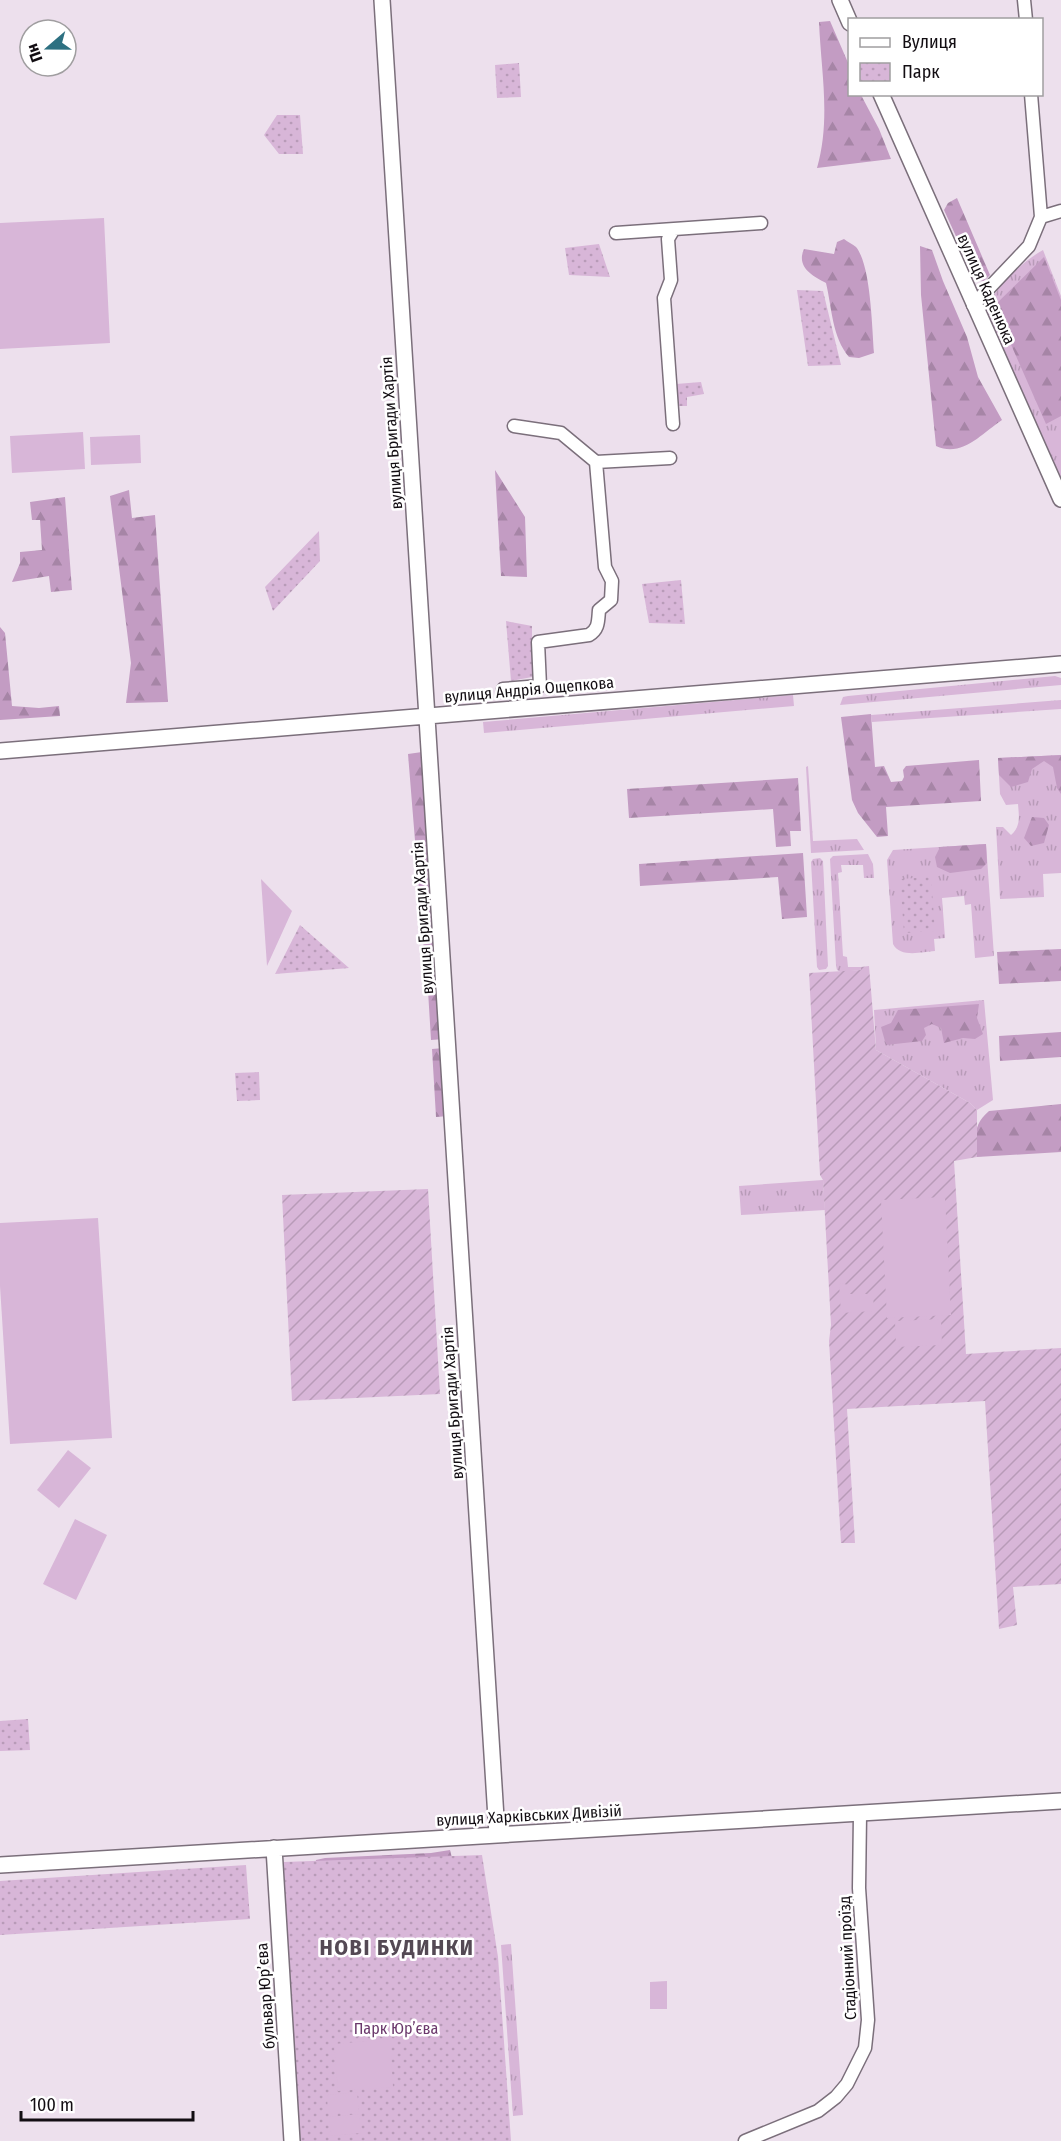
<svg xmlns="http://www.w3.org/2000/svg" width="1061" height="2141" font-family="'Fira Sans Condensed',sans-serif">
	<style>
		.grass { fill: url(#grass-tufts) }
		.forest { fill: url(#forest-firs) }
		.park { fill: url(#park-dots) }
		.garden { fill: url(#garden-furrows) }
		.pitch { fill: #d8b6d8 }
		.lines { fill: none; stroke-linecap: round; stroke-linejoin: round }
		.minor-casing { stroke: #7b6f7b; stroke-width: 15 }
		.tertiary-casing { stroke: #7b6f7b; stroke-width: 18 }
		.minor { stroke: #fff; stroke-width: 12 }
		.tertiary { stroke: #fff; stroke-width: 15 }
		.labels { text-anchor: middle; stroke-width: 5; stroke-linejoin: round; paint-order: stroke }
		.street-label { font-size: 16px; fill: #120d12; stroke: #fff }
		.park-label { font-size: 16px; fill: #6b396c; stroke: #fff }
		.district-label { font-size: 22px; font-weight: bold; letter-spacing: 1.5px; fill: #544954; stroke: #fff }
	</style>
	<defs>
		<pattern id="grass-tufts" width="24" height="20" patternUnits="userSpaceOnUse" patternTransform="scale(1.5)"><rect width="24" height="20" fill="#d8b6d8"/><path d="M3 7l-1-3M5 7V3M7 7l1-3M15 17l-1-3M17 17v-4M19 17l1-3" fill="none" stroke="#b89bb8"/></pattern>
		<pattern id="forest-firs" width="22" height="20" patternUnits="userSpaceOnUse" patternTransform="scale(1.5)"><rect width="22" height="20" fill="#c39cc3"/><path d="M5 1l3.5 6h-7zM16 11l3.5 6h-7z" fill="#a685a6"/></pattern>
		<pattern id="park-dots" width="8" height="8" patternUnits="userSpaceOnUse" patternTransform="scale(1.5)"><rect width="8" height="8" fill="#d8b6d8"/><path d="M2 2h.1M6 6h.1" fill="none" stroke="#b89bb8" stroke-width="1.8" stroke-linecap="round"/></pattern>
		<pattern id="garden-furrows" width="10" height="10" patternUnits="userSpaceOnUse" patternTransform="scale(1.5)"><rect width="10" height="10" fill="#d8b6d8"/><path d="M-1 1l2-2M0 10L10 0M9 11l2-2" fill="none" stroke="#b89bb8"/></pattern>
	</defs>
	<rect width="100%" height="100%" fill="#ede0ed"/>
	<path class="grass" d="M1043 250 1061 296V478L986 310C994 288 1023 261 1043 250Z
		M1055 676 1061 678V685L840 705 843 697 848 696Z
		M793 695 794 706 484 733 483 722Z
		M1061 700V709L872 722 871 715Z
		M1061 755V873L1043 874 1044 897 1000 899 996 827H1003L1011 835C1021 826 1019 817 1018 804L1006 805 1000 794 998 758Z
		M808 766 813 841 857 839 864 850 811 853 806 767Z
		M986 844 994 956 975 958 971 904 965 905 964 896 942 898 945 938 934 939 935 951C921 952 900 958 893 944L887 860 893 850Z
		M868 854 873 864 874 878H864L863 865H841L842 872 838 873 843 956 847 957 848 967H861V970L841 972 837 970 836 965 830 859 833 856Z
		M820 858 823 861 828 966 826 969 819 970 817 967 811 862 813 859Z
		M984 1000 993 1100 977 1110 970 1103 876 1050 874 1010Z
		M823 1180 825 1210 741 1215 739 1186Z
		M511 1944 523 2115 513 2116 501 1945Z"/>
	<path class="forest" d="M830 21 849 65 850 94 861 95 879 129 891 159 817 168C831 119 821 71 819 22Z
		M957 198 990 275 984 281 976 280 944 210 948 203Z
		M844 239C847 242 853 244 856 247 871 265 872 328 874 353L859 358 849 357C832 337 832 308 826 283 812 276 796 267 804 249L834 254 837 242Z
		M920 246 932 250 943 281 967 337 978 377 1002 420C981 434 962 458 936 446L921 295Z
		M1044 257 1061 300V416L1046 424 994 306Z
		M495 470 525 517 527 577 501 576Z
		M129 490 132 518 155 515 168 702 126 703 131 663 110 496Z
		M65 497 72 590 51 592 49 576 12 582 20 563V552L42 550 40 520H32L30 502Z
		M0 627 5 633 12 706 39 708 59 706 60 716 0 720Z
		M871 714 875 767 884 766 891 782 902 781 904 777 903 770 906 766 979 760 981 801 886 807 888 836 877 837 858 813 852 800 841 717Z
		M422 752 439 963 425 964 408 754Z
		M1061 755V794L1057 788 1053 767 1044 761 1032 769 1028 782 1011 787 999 775 998 758Z
		M798 778 801 831H790L791 846 776 847 773 809 629 818 627 789Z
		M1032 817 1044 818 1049 825 1044 843 1031 846 1024 838Z
		M986 844 987 863 981 869 950 873 937 867 935 857 940 847Z
		M803 853 807 917 782 919 778 877 640 886 639 864Z
		M1061 949V981L999 984 997 952Z
		M439 973 444 1039 431 1040 427 974Z
		M979 1004 977 1018 983 1034 975 1039 963 1038 944 1043 941 1028 932 1024 924 1028 926 1035 922 1041 886 1045 881 1027 891 1023 898 1010Z
		M1061 1032V1057L1000 1061 999 1036Z
		M444 1048 449 1116 436 1117 432 1049Z
		M1061 1104V1152L977 1157C976 1136 972 1126 989 1111Z
		M450 1850 452 1858 315 1865 316 1860 325 1858 431 1853Z"/>
	<path class="park" d="M519 63 521 97 497 98 495 65Z
		M277 115H300L303 154H279L264 135Z
		M599 244 610 277 569 275 565 248Z
		M797 290 823 291 841 365 808 366Z
		M701 382 704 394 687 397V406H677L676 384Z
		M319 531 320 561 273 611 265 587Z
		M681 580 685 624 649 623 642 584Z
		M506 621 532 626V677L511 681Z
		M931 877 935 931 904 933 900 879Z
		M300 925 349 968 275 974Z
		M259 1072 260 1100 237 1101 235 1073Z
		M28 1719 30 1750 0 1751V1721Z
		M482 1855 498 1957 511 2141H296L285 1953 284 1862Z
		M246 1865 250 1919 0 1935V1881Z"/>
	<path class="garden" d="M869 966 876 1050 970 1103 977 1110V1157L954 1161 966 1354 1061 1348V1584L1013 1587 1017 1625 999 1629 985 1401 847 1409 855 1543H841L829 1341 831 1325 823 1180 820 1175 809 973 861 970V967Z
		M428 1189 440 1394 292 1401 282 1195Z"/>
	<path class="pitch" d="M104 218 110 343 0 349V223Z
		M83 432 85 469 12 473 10 436Z
		M140 435 141 463 91 465 90 437Z
		M261 879 292 911 267 966Z
		M945 1197 951 1315 887 1318 881 1200Z
		M98 1218 112 1438 10 1444 0 1286V1223Z
		M839 1283 849 1285 850 1294H873L874 1311 841 1313Z
		M941 1319 942 1345 896 1347 895 1321Z
		M68 1450 91 1468 59 1508 37 1490Z
		M75 1519 107 1535 76 1600 43 1584Z
		M667 1981V2009H650V1982Z
		M390 2039 393 2087 338 2091 334 2044Z
		M357 2092 359 2111 328 2114 327 2095Z
		M359 2114 361 2133 331 2136 329 2117Z"/>
	<g class="lines">
		<defs>
			<path id="minor" d="M1024 0 1026 20
				M1041 217 1061 211
				M616 233 761 223
				M973 305 1029 246 1041 217 1031 94
				M673 424 664 298 671 280 668 239 674 229
				M514 426 561 433 596 462 670 458
				M503 689 540 686 538 642 589 635C599 629 598 621 599 610L611 600 612 581 605 567 596 462
				M745 2141 818 2111 836 2097 847 2084 865 2048 868 2020 859 1888 860 1815"/>
			<path id="tertiary" d="M382 0 497 1834
				M840 0 850 23
				M881 94 1061 499
				M0 751 1061 664
				M274 1848 292 2141
				M0 1865 1061 1801"/>
		</defs>
		<use href="#minor" class="minor-casing"/>
		<use href="#tertiary" class="tertiary-casing"/>
		<use href="#minor" class="minor"/>
		<use href="#tertiary" class="tertiary"/>
	</g>
	<g class="labels">
		<g class="street-label">
			<text transform="translate(987 289) rotate(66)" y="6">вулиця Каденюка</text>
			<text transform="translate(391 433) rotate(-94)" y="6">вулиця Бригади Хартія</text>
			<text transform="translate(529 689) rotate(-5)" y="6">вулиця Андрія Ощепкова</text>
			<text transform="translate(422 918) rotate(-94)" y="6">вулиця Бригади Хартія</text>
			<text transform="translate(452 1403) rotate(-94)" y="6">вулиця Бригади Хартія</text>
			<text transform="translate(529 1815) rotate(-3)" y="6">вулиця Харківських Дивізій</text>
			<text transform="translate(847 1958) rotate(-93)" y="6">Стадіонний проїзд</text>
			<text transform="translate(265 1996) rotate(-94)" y="6">бульвар Юрʼєва</text>
		</g>
		<g class="park-label">
			<text x="396" y="2034">Парк Юр’єва</text>
		</g>
		<g class="district-label">
			<text x="397" y="1955">НОВІ БУДИНКИ</text>
		</g>
	</g>
	<rect x="848" y="18" width="195" height="78" fill="#ffffff" stroke="#a09ea0" stroke-width="1.5"/>
	<rect x="860" y="38" width="30" height="9" fill="#ffffff" stroke="#a09ea0" stroke-width="1.5"/>
	<text x="902" y="48" font-size="18" fill="#120d12">Вулиця</text>
	<rect x="860" y="63" width="30" height="18" fill="url(#park-dots)" stroke="#a09ea0" stroke-width="1.5"/>
	<text x="902" y="78" font-size="18" fill="#120d12">Парк</text>
	<g transform="translate(48 48) rotate(250)"><circle r="28" fill="#ffffff" stroke="#a09ea0" stroke-width="1.5"/>
	<path d="M0-4.5L10 22L0 15L-10 22Z" fill="#2d7081"/>
	<text y="-9" font-size="16" font-weight="bold" text-anchor="middle" fill="#120d12">Пн</text>
	</g>
	<path d="M21 2111v9h172v-9" fill="none" stroke="#120d12" stroke-width="3"/>
	<text x="30" y="2111" font-size="18" fill="#120d12" stroke="#ffffff" stroke-width="4.5" paint-order="stroke">100 m</text>
</svg>
